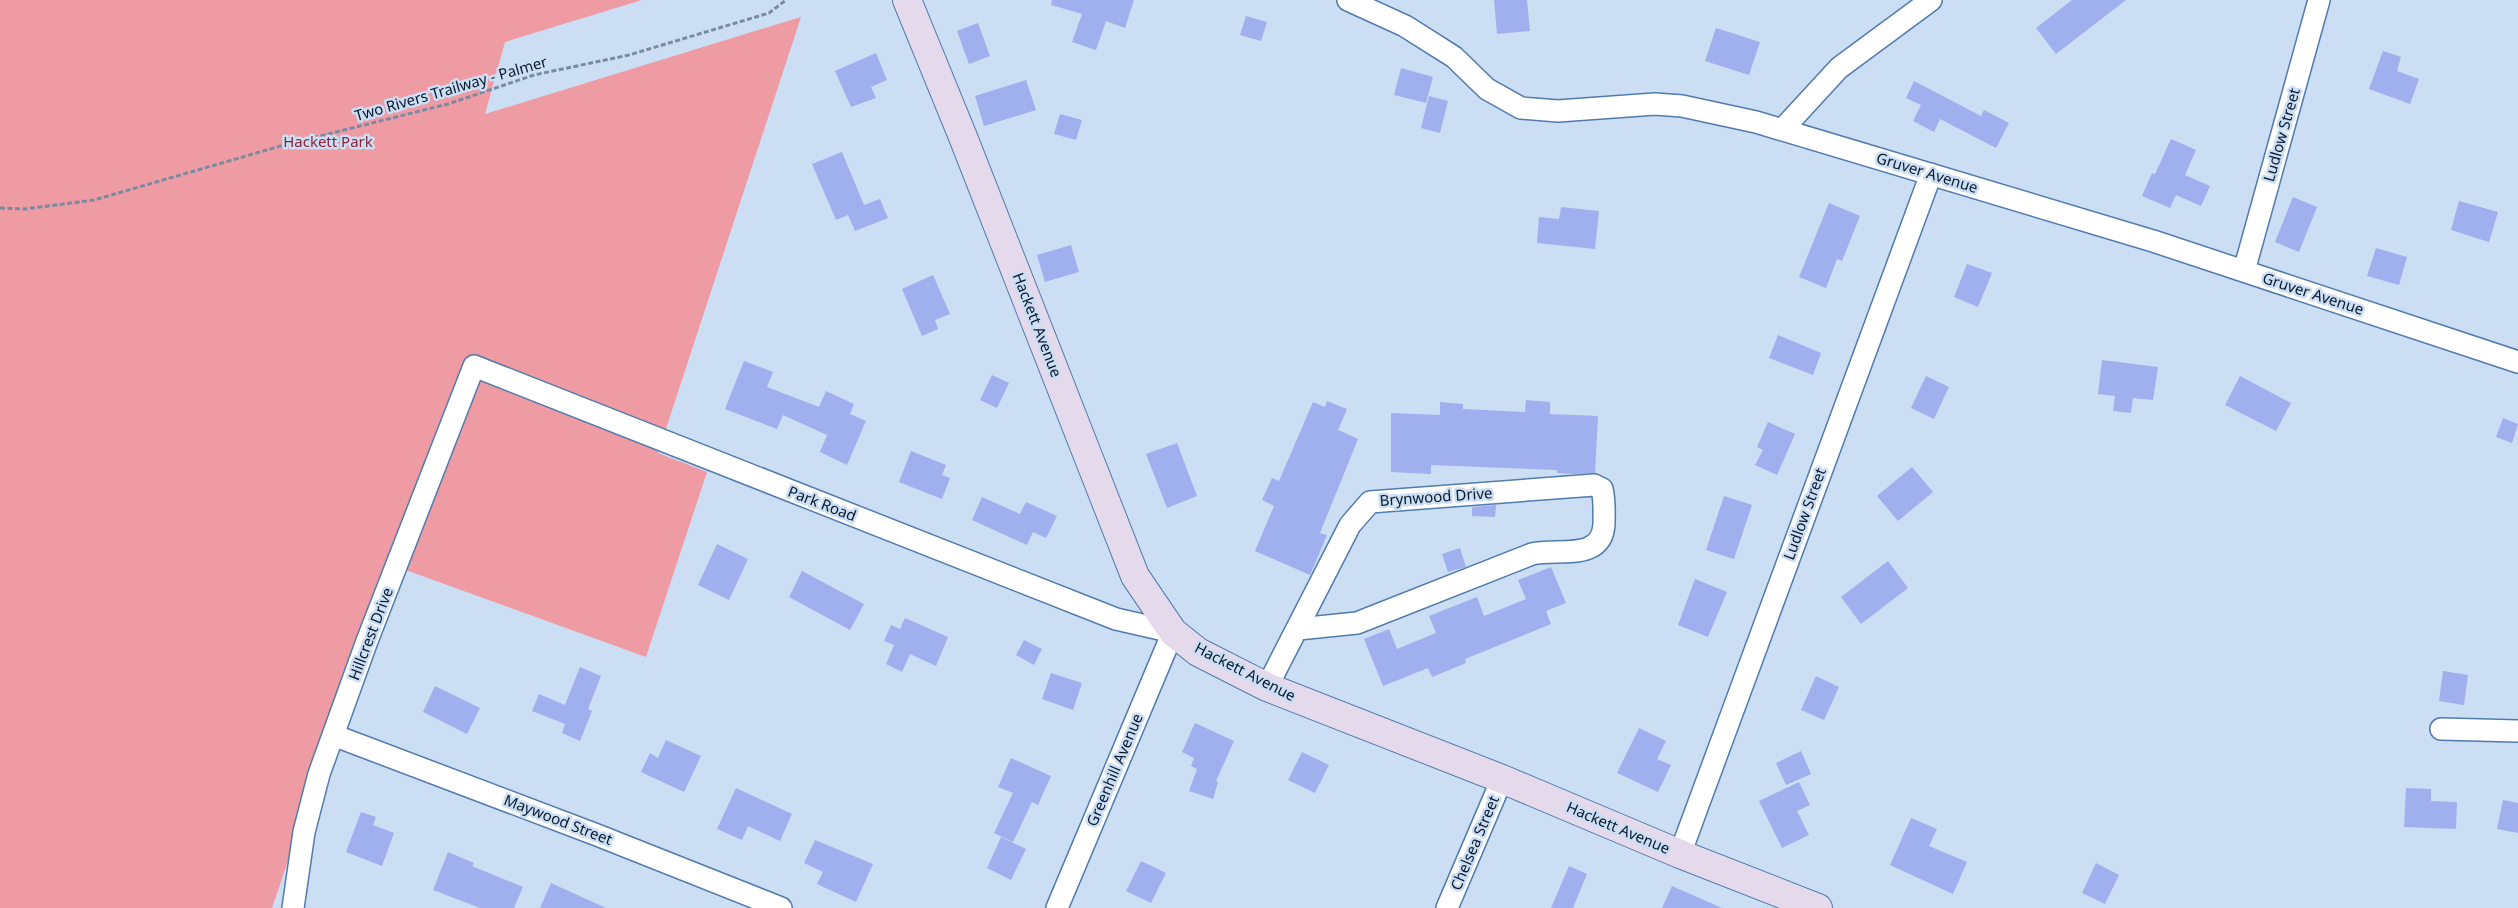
<svg xmlns="http://www.w3.org/2000/svg" width="2518" height="908" font-family="'Noto Sans',sans-serif">
	<style>
		.green { fill: #ef9ba3 }
		.building { fill: #a0afed }
		.lines { fill: none; stroke-linecap: round; stroke-linejoin: round }
		.street-casing { stroke: #517bad; stroke-width: 24 }
		.secondary-casing { stroke: #517bad; stroke-width: 30 }
		.path { stroke: #798ba0; stroke-width: 3; stroke-dasharray: 5 2.5; stroke-linecap: butt }
		.street { stroke: #fff; stroke-width: 21 }
		.secondary { stroke: #e5d9ec; stroke-width: 28 }
		.labels { text-anchor: middle; stroke-width: 5; stroke-linejoin: round; paint-order: stroke }
		.street-label { font-size: 15px; fill: #091a2e; stroke: #ccdef4 }
		.park-label { font-size: 15px; fill: #892438; stroke: #ccdef4 }
	</style>
	<rect width="100%" height="100%" fill="#ccdef4"/>
	<path class="green" d="M0 0H642L505 42 485 114 801 17 658 453 707 472 646 657 389 564 272 908H0Z"/>
	<path class="building" d="M1052 0H1134L1125 28 1106 21 1096 50 1072 42 1082 14 1051 5Z
		M1494 0H1527L1530 31 1497 34Z
		M2072 0H2126L2056 54 2036 28Z
		M1246 16 1267 22 1261 41 1240 35Z
		M978 23 990 56 969 64 957 31Z
		M1716 28 1760 42 1749 75 1705 61Z
		M2383 51 2401 57 2397 71 2419 79 2410 104 2369 89Z
		M876 53 887 80 871 87 876 98 851 107 835 71Z
		M1401 68 1433 77 1426 103 1394 95Z
		M1026 80 1036 110 984 126 975 96Z
		M1914 81 1981 116 1984 110 2009 123 1996 148 1940 119 1934 132 1913 121 1921 105 1906 98Z
		M1429 96 1448 101 1440 133 1421 128Z
		M1060 114 1082 120 1076 140 1054 134Z
		M2171 139 2196 150 2185 175 2210 186 2201 206 2176 195 2170 208 2142 196 2152 173 2155 174Z
		M842 152 864 205 880 199 888 218 855 231 848 215 836 220 812 164Z
		M2293 197 2317 207 2299 252 2275 242Z
		M2459 201 2498 212 2489 242 2451 230Z
		M1829 203 1860 216 1842 261 1837 259 1826 288 1799 277Z
		M1561 207 1599 211 1595 249 1537 243 1539 217 1559 219Z
		M1071 245 1079 272 1045 282 1037 255Z
		M2376 248 2407 257 2399 285 2367 276Z
		M1967 264 1992 273 1978 307 1954 297Z
		M933 275 950 314 935 320 938 329 922 336 902 289Z
		M1778 335 1821 353 1813 375 1769 358Z
		M2102 360 2158 367 2153 400 2133 398 2131 413 2113 411 2115 396 2098 394Z
		M744 361 773 372 767 387 819 407 826 391 854 404 850 414 866 421 847 465 820 452 827 435 783 415 777 429 725 409Z
		M992 375 1009 383 997 408 980 400Z
		M1926 376 1949 387 1934 419 1911 408Z
		M2240 376 2291 403 2276 431 2225 405Z
		M1526 400 1550 402V414L1598 416 1595 473 1575 474 1557 473V470L1431 465V474L1391 472V413L1440 415V402L1463 404V409L1525 412Z
		M1327 401 1347 409 1338 430 1358 439 1320 533 1327 535 1310 575 1255 551 1274 506 1262 500 1272 478 1279 481 1313 402 1325 407Z
		M2503 418 2518 424 2512 443 2496 437Z
		M1768 422 1795 434 1777 475 1755 465 1763 450 1757 447Z
		M1177 443 1197 496 1167 508 1146 454Z
		M911 451 946 465 942 475 950 478 942 499 899 482Z
		M1912 467 1933 492 1898 521 1877 496Z
		M1724 496 1752 505 1734 559 1706 550Z
		M982 497 1020 514 1026 502 1057 516 1046 538 1033 532 1027 545 972 520Z
		M1496 505 1495 517 1472 516V507Z
		M717 544 748 559 729 600 698 585Z
		M1460 548 1466 567 1448 572 1442 554Z
		M1888 561 1908 588 1861 624 1841 597Z
		M1551 567 1566 603 1546 611 1551 624 1465 659 1466 663 1432 677 1428 668 1383 686 1364 639 1389 629 1397 649 1436 633 1429 616 1477 597 1484 616 1526 599 1518 580Z
		M802 571 864 604 850 630 789 597Z
		M1695 579 1727 592 1708 637 1678 625Z
		M905 618 948 637 936 666 910 654 902 672 886 664 894 645 884 641 891 625 900 629Z
		M1024 640 1042 649 1034 665 1016 655Z
		M580 667 601 676 588 709 592 711 580 741 562 733 565 724 532 711 539 694 565 705Z
		M2443 671 2468 675 2464 705 2439 701Z
		M1051 673 1082 683 1073 710 1042 699Z
		M1816 676 1839 687 1824 720 1801 710Z
		M435 686 480 708 467 734 423 712Z
		M1195 723 1234 741 1216 781 1218 782 1213 799 1189 791 1197 769 1191 766 1194 758 1182 752Z
		M1639 728 1666 741 1657 759 1671 765 1658 792 1617 773Z
		M666 740 701 756 684 792 641 772 650 753 658 758Z
		M1801 751 1811 774 1786 785 1776 763Z
		M1302 752 1329 765 1315 793 1288 780Z
		M1011 758 1051 776 1038 805 1032 802 1013 842 994 833 1013 793 998 787Z
		M1799 782 1810 805 1797 811 1809 835 1782 848 1759 801Z
		M736 788 792 814 780 841 748 826 742 840 717 829Z
		M2406 788 2431 789V801L2457 802 2456 829 2404 827Z
		M2503 800 2518 803V833L2497 829Z
		M361 812 376 817 373 825 394 833 382 866 346 852Z
		M1911 818 1937 829 1929 846 1967 862 1953 894 1890 865Z
		M1001 837 1026 849 1011 880 987 868Z
		M815 840 873 864 856 902 817 884 823 872 804 863Z
		M448 852 474 863 472 866 523 887 514 908H480L433 890Z
		M1141 861 1166 873 1151 903 1126 891Z
		M2096 863 2119 875 2105 904 2082 893Z
		M1569 866 1587 874 1573 908H1551Z
		M551 883 606 908H540Z
		M1672 886 1722 908H1662Z"/>
	<g class="lines">
		<defs>
			<path id="street" d="M1348 0 1405 26 1424 38 1454 57 1487 89 1521 108 1558 111 1655 104 1682 106 1756 122 2153 241 2518 362
				M1782 130 1839 68 1931 0
				M2244 271 2319 0
				M1267 687 1350 525 1370 502 1594 485 1602 489C1605 501 1604 511 1604 524 1602 562 1558 548 1532 554L1357 623 1298 629
				M2441 729 2518 731
				M333 735 597 835 781 908
				M1680 854 1931 174
				M293 908 304 832 319 774 367 641 474 366 1116 619 1173 632 1057 908
				M1447 908 1502 779"/>
			<path id="secondary" d="M907 0 963 137 1135 576 1173 632 1198 652 1267 687 1502 779 1680 854 1818 908"/>
		</defs>
		<use href="#street" class="street-casing"/>
		<use href="#secondary" class="secondary-casing"/>
		<path class="path" d="M0 208 25 209 94 200 284 145 448 104 534 75 629 55 769 13 786 0"/>
		<use href="#street" class="street"/>
		<use href="#secondary" class="secondary"/>
	</g>
	<g class="labels">
		<g class="street-label">
			<text transform="translate(451 89) rotate(-16)" y="5">Two Rivers Trailway - Palmer</text>
			<text transform="translate(2282 135) rotate(-74)" y="5">Ludlow Street</text>
			<text transform="translate(1927 173) rotate(17)" y="5">Gruver Avenue</text>
			<text transform="translate(2313 294) rotate(18)" y="5">Gruver Avenue</text>
			<text transform="translate(1037 325) rotate(69)" y="5">Hackett Avenue</text>
			<text transform="translate(1436 497) rotate(-4)" y="5">Brynwood Drive</text>
			<text transform="translate(822 504) rotate(21)" y="5">Park Road</text>
			<text transform="translate(1805 514) rotate(-70)" y="5">Ludlow Street</text>
			<text transform="translate(371 634) rotate(-69)" y="5">Hillcrest Drive</text>
			<text transform="translate(1245 672) rotate(27)" y="5">Hackett Avenue</text>
			<text transform="translate(1115 770) rotate(-67)" y="5">Greenhill Avenue</text>
			<text transform="translate(558 820) rotate(21)" y="5">Maywood Street</text>
			<text transform="translate(1618 828) rotate(23)" y="5">Hackett Avenue</text>
			<text transform="translate(1475 843) rotate(-67)" y="5">Chelsea Street</text>
		</g>
		<g class="park-label">
			<text x="328" y="147">Hackett Park</text>
		</g>
	</g>
</svg>
